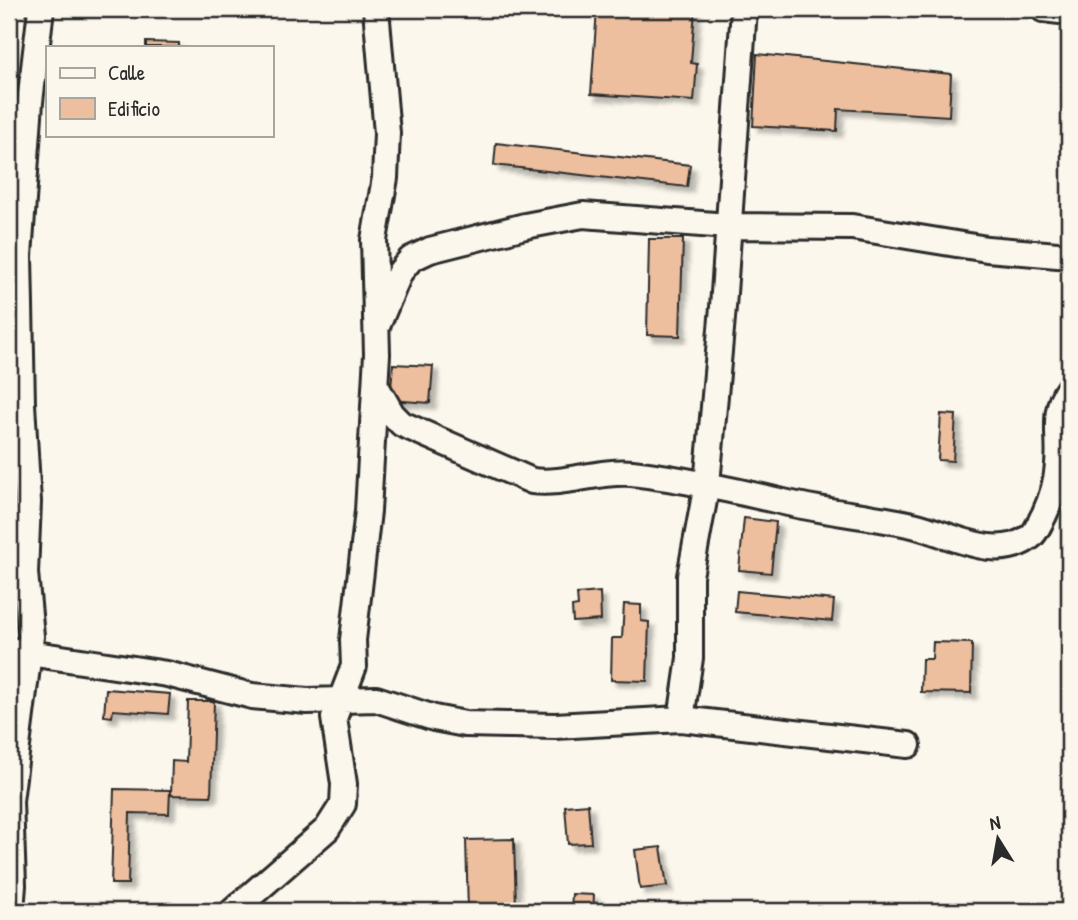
<svg xmlns="http://www.w3.org/2000/svg" width="1078" height="920" font-family="'Patrick Hand',sans-serif">
	<style>
		.building { fill: #eebf9e; stroke: #2b2b2b; stroke-width: 2; filter: url(#shadow) }
		.lines { fill: none; stroke-linecap: round; stroke-linejoin: round }
		.minor-casing { stroke: #2b2b2b; stroke-width: 30 }
		.minor { stroke: #fbf7ec; stroke-width: 24 }
	</style>
	<defs>
		<filter id="shadow"><feDropShadow dx="5.5" dy="5.5" stdDeviation="2" flood-color="#0004"/></filter>
	</defs>
	<rect width="100%" height="100%" fill="#fbf7ec"/>
	<filter id="ink" filterUnits="userSpaceOnUse"><feTurbulence type="fractalNoise" baseFrequency=".0143" numOctaves="2"/><feDisplacementMap in="SourceGraphic" scale="14" xChannelSelector="R" yChannelSelector="G"/><feConvolveMatrix kernelMatrix="1 2 1 2 8 2 1 2 1" color-interpolation-filters="sRGB"/></filter>
	<g filter="url(#ink)">
		<path class="building" d="M597 9H695L691 63 697 64 694 101 591 94Z
			M146 42 179 43V47H146Z
			M757 54 951 74 949 116 838 109 837 131 753 126Z
			M496 143 690 165 687 187 494 165Z
			M649 239H683L680 336 647 335Z
			M393 364 433 366 430 403 390 400Z
			M941 414 956 415 953 461 938 460Z
			M744 518 776 522 771 573 739 570Z
			M737 591 834 600 832 621 735 612Z
			M600 592 601 620 573 622 572 607 578 606 577 594Z
			M624 604 641 605V621L649 622 647 681 611 680 612 638H622Z
			M933 642 972 643 971 693 921 692 922 659H932Z
			M106 689 170 694 168 714 113 710 112 717 104 716Z
			M188 701H214L211 796 171 795 172 761 186 762Z
			M114 789 170 790 169 814 130 813 128 884H111Z
			M588 804 591 843 568 844 565 806Z
			M514 839 516 907H506V911H468L466 840Z
			M661 847 667 886 640 889 635 850Z
			M572 894 594 895 593 911H571Z"/>
		<g class="lines">
			<defs>
				<path id="minor" d="M1043 9 1069 12
					M378 324 400 272 411 259 430 250 525 226 583 215 728 226 852 227 987 249 1069 256
					M376 386 392 414 402 424 532 481C566 485 598 470 632 473 685 479 736 491 788 503 828 512 868 516 908 524 946 531 994 564 1030 537 1036 533 1040 522 1044 515 1052 498 1057 483 1058 464 1061 437 1051 411 1069 388
					M9 650 167 674 252 696 307 701 376 699 434 718 465 724 555 726 681 719 908 745
					M681 719 690 658V576L707 484 723 307 744 9
					M11 911 13 885 10 801 31 636 25 573 28 502 22 404 19 256 30 102 41 9
					M233 911 327 829 343 804 344 784 334 718 354 666 353 640 368 511 377 354 374 240 385 178 387 133 376 9"/>
			</defs>
			<use href="#minor" class="minor-casing"/>
			<use href="#minor" class="minor"/>
		</g>
	</g>
	<rect width="1078" height="920" fill="none" stroke="#fbf7ec" stroke-width="35"/>
	<rect x="18" y="18" width="1043" height="885" fill="none" stroke="#2b2b2b" stroke-width="2.5" filter="url(#ink)"/>
	<rect x="46" y="46" width="228" height="91" fill="#fbf7ec" stroke="#a8a59f" stroke-width="2"/>
	<rect x="60" y="68" width="35" height="10" fill="#fbf7ec" stroke="#a8a59f" stroke-width="2"/>
	<text x="108" y="80" font-size="21" fill="#2b2b2b">Calle</text>
	<rect x="60" y="98" width="35" height="21" fill="#eebf9e" stroke="#a8a59f" stroke-width="2"/>
	<text x="108" y="116" font-size="21" fill="#2b2b2b">Edificio</text>
	<g transform="translate(998 839) rotate(349)" stroke="#fbf7ec" stroke-width="5" paint-order="stroke">
	<path d="M0-5L12 26L0 18L-12 26Z" fill="#2b2b2b"/>
	<text y="-10" font-size="19" font-weight="bold" text-anchor="middle" fill="#2b2b2b">N</text>
	</g>
</svg>
